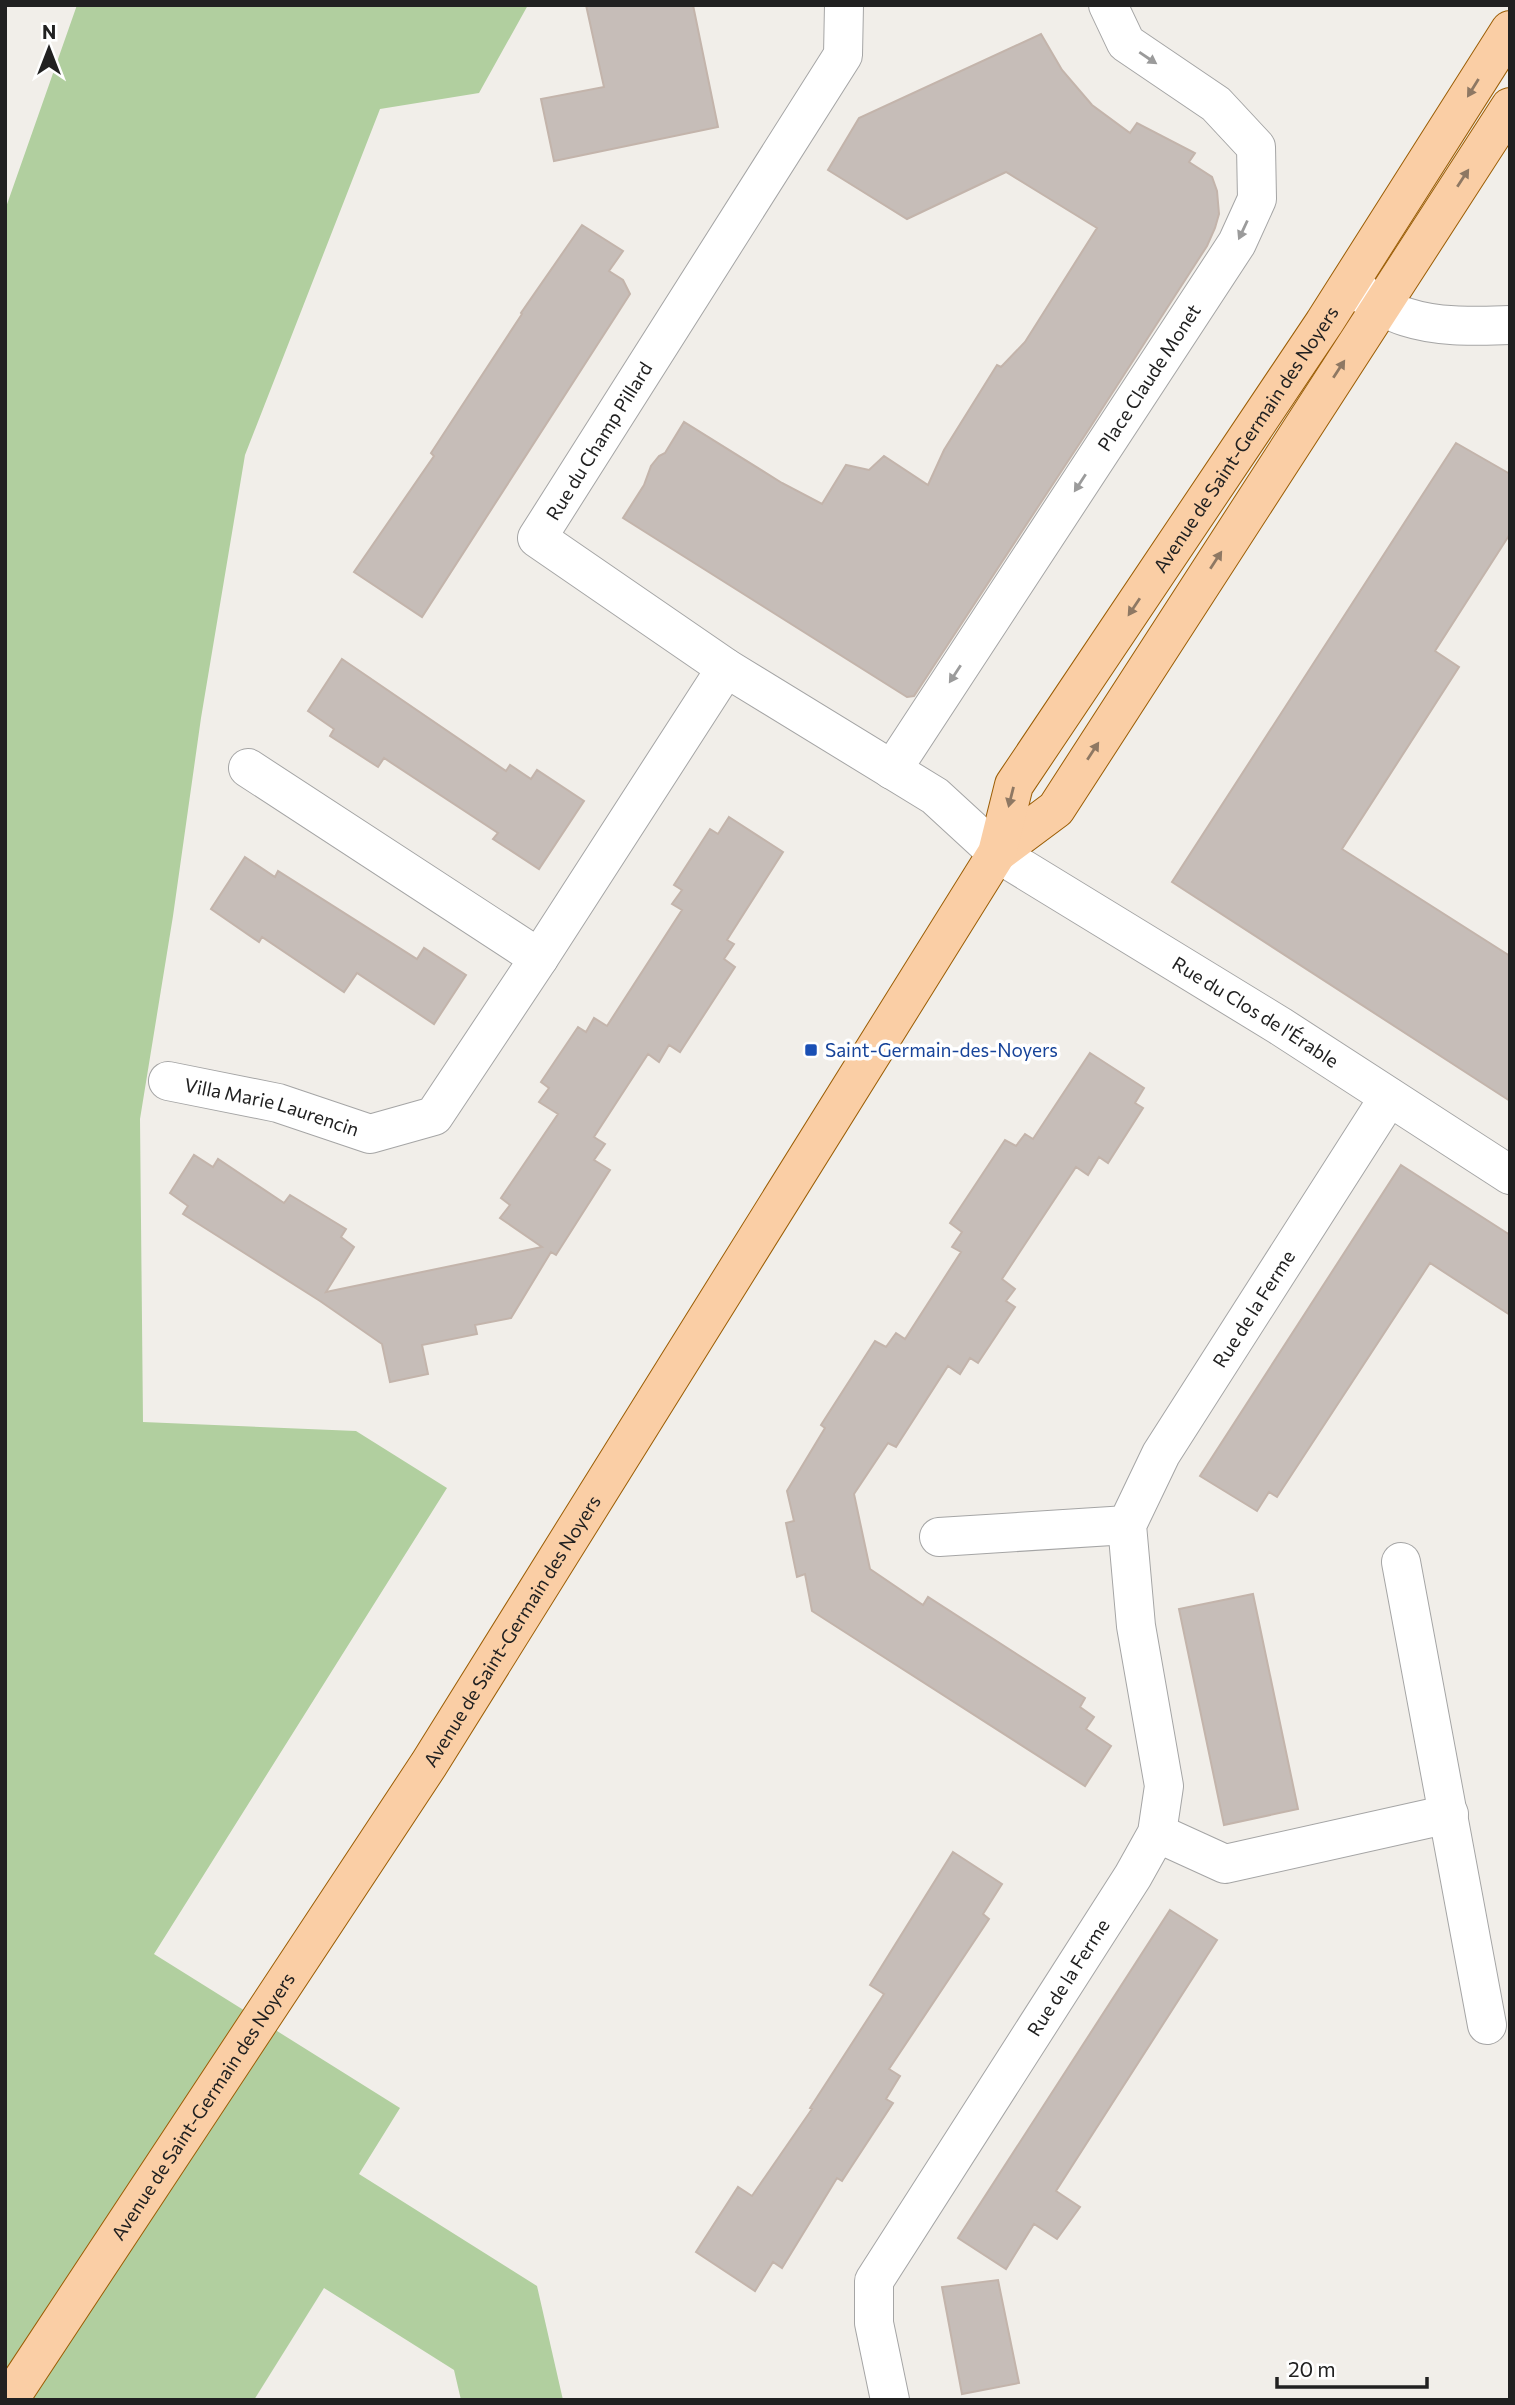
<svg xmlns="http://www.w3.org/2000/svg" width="1515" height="2405" font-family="Commissioner,sans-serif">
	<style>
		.forest { fill: #b1cf9f }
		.building { fill: #c6bdb8; stroke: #c3b4ab; stroke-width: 2 }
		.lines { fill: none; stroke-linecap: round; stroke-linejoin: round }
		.minor-casing { stroke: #a5a5a5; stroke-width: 40 }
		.major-casing { stroke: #9b5d04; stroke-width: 40 }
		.minor { stroke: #fff; stroke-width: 38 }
		.major { stroke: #facea5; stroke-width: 38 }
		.oneway { fill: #9b9b9b }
		.oneway2 { fill: #8e7863 }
		.transit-dot { fill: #1a4fb4; stroke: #fff; stroke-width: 2.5 }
		.labels { text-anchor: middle; stroke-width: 7; stroke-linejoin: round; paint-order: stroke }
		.street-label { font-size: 19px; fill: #212121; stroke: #fff }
		.transit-label { font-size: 19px; fill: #164399; stroke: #fff; text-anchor: start }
	</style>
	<rect width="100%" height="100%" fill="#f1eee9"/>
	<path class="forest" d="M77 5H528L479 93 380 109 245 455 201 718 173 916 140 1119 143 1422 356 1431 447 1488 154 1954 400 2108 359 2174 537 2286 563 2400H461L454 2370 324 2288 254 2400H5V210Z"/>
	<path class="building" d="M586 5H693L718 127 554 161 541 99 604 87Z
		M1041 34 1062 70 1092 105 1130 133 1137 123 1195 153 1189 162 1212 177 1217 191 1219 214 1215 228 1207 246 1091 426 914 696 907 697 623 518 644 485 651 466 659 456 665 453 684 422 782 483 822 504 846 465 869 470 884 456 928 485 944 450 997 365 1001 367 1025 342 1097 228 1006 172 907 219 828 170 859 118Z
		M582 225 623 251 609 271 623 280 630 294 422 617 354 572 434 456 431 453 522 314 521 313Z
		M1456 443 1510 474V534L1435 651 1459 667 1342 849 1510 956V1101L1172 882Z
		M342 659 506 771 510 765 531 779 537 770 584 801 539 869 493 839 498 833 384 758 378 767 330 736 334 729 308 711Z
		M729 817 783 852 727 940 734 944 724 959 735 967 680 1052 669 1045 659 1062 648 1054 594 1137 605 1144 594 1160 610 1170 556 1255 551 1252 511 1318 475 1325 477 1334 422 1345 428 1374 390 1382 382 1344 320 1301 183 1214 188 1206 170 1193 194 1155 213 1167 218 1159 284 1203 290 1195 346 1229 341 1237 354 1247 326 1292 542 1247 500 1218 510 1205 501 1198 558 1114 539 1102 549 1088 541 1082 578 1027 586 1032 594 1018 607 1026 682 910 672 904 682 890 674 885 710 829 718 834Z
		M245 857 275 877 278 871 417 959 424 948 466 975 434 1024 357 973 344 992 262 937 259 942 211 909Z
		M1090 1053 1144 1088 1135 1103 1143 1108 1108 1163 1099 1157 1088 1175 1076 1167 1002 1279 1015 1289 1006 1301 1015 1307 978 1363 970 1358 960 1374 948 1366 896 1447 888 1443 854 1494 870 1569 923 1605 928 1597 1085 1698 1080 1707 1094 1717 1086 1729 1111 1746 1085 1786 812 1611 805 1574 797 1577 786 1523 794 1521 787 1491 825 1428 821 1425 875 1341 886 1347 896 1333 905 1339 961 1252 952 1247 962 1232 950 1223 1005 1140 1016 1146 1025 1134 1033 1139Z
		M1401 1165 1510 1235V1315L1430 1263 1277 1497 1269 1492 1257 1511 1200 1476Z
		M1253 1594 1298 1809 1224 1825 1179 1609Z
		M953 1852 1002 1884 983 1914 989 1919 889 2069 900 2076 886 2099 893 2103 842 2181 837 2178 782 2268 773 2262 755 2291 696 2252 738 2187 752 2196 812 2109 810 2108 884 1994 870 1985Z
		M1170 1910 1217 1940 1056 2191 1080 2207 1057 2239 1034 2224 1006 2269 958 2238Z
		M998 2280 1019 2383 962 2394 942 2287Z"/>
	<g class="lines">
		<defs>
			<g id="minor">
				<path id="s1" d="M844 5 843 55 537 538 726 668 935 796 997 853 1280 1026 1510 1175"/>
				<path d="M1353 288C1370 298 1387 311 1406 317 1440 328 1475 326 1510 325"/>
				<path d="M248 768 539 958"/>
				<path id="s2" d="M892 770 1237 243 1257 199 1256 147 1216 104 1126 43 1108 5"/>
				<path id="s3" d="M168 1081 278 1103 370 1134 434 1116 539 958 726 668"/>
				<path d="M939 1537 1127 1525"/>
				<path d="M1401 1562 1487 2025"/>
				<path d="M1157 1833 1225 1864 1449 1814"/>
				<path id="s4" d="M890 2400 874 2323V2281L1133 1876 1157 1833 1164 1786 1136 1626 1127 1525 1161 1454 1389 1097"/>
			</g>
			<g id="major">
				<path d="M997 853 1056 809 1510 107"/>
				<path id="s5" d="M9 2400 429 1764 997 853 1014 785 1324 323 1510 30"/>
			</g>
		</defs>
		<use href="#minor" class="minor-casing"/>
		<use href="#major" class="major-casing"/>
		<use href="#minor" class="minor"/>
		<use href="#major" class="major"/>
	</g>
	<defs><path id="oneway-solid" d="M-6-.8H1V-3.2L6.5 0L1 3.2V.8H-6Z" transform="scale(1.75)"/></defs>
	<g class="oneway">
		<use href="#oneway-solid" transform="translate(1148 58) rotate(34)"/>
		<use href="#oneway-solid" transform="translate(1243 230) rotate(115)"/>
		<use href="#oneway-solid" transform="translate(1080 483) rotate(123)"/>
		<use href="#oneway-solid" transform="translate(955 674) rotate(123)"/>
	</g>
	<g class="oneway2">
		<use href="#oneway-solid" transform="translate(1473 88) rotate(122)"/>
		<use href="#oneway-solid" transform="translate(1463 178) rotate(-57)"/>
		<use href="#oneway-solid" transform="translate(1339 369) rotate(-57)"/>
		<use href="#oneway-solid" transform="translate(1216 560) rotate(-57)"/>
		<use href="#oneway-solid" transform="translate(1134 607) rotate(124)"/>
		<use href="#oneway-solid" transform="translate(1093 751) rotate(-57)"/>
		<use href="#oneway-solid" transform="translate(1011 797) rotate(104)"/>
	</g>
	<rect class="transit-dot" x="804" y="1043" width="14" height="14" rx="3.5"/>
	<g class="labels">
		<g class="street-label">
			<text dy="7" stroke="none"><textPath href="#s2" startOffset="469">Place Claude Monet</textPath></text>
			<text dy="7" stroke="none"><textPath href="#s5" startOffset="2322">Avenue de Saint-Germain des Noyers</textPath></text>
			<text transform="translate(599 441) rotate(-58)" y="7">Rue du Champ Pillard</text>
			<text dy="7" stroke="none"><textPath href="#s1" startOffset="1484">Rue du Clos de l'Érable</textPath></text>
			<text dy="7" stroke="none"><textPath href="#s3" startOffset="107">Villa Marie Laurencin</textPath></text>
			<text dy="7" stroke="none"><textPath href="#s4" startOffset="1213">Rue de la Ferme</textPath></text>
			<text dy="7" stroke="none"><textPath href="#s5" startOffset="919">Avenue de Saint-Germain des Noyers</textPath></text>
			<text dy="7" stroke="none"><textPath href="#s4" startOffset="481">Rue de la Ferme</textPath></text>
			<text dy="7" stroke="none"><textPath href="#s5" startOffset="352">Avenue de Saint-Germain des Noyers</textPath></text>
		</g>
		<g class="transit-label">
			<text x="825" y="1057">Saint-Germain-des-Noyers</text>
		</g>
	</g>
	<rect width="1515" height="2405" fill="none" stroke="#212121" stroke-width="14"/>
	<g transform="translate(49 49)" stroke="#ffffff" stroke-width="5" paint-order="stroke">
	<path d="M0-5L12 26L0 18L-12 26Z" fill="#212121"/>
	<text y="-10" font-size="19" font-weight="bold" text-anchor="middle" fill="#212121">N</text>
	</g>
	<path d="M1277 2377v10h150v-10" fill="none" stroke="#212121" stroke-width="3.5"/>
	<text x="1288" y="2377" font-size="21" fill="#212121" stroke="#ffffff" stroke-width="5" paint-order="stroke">20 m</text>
</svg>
